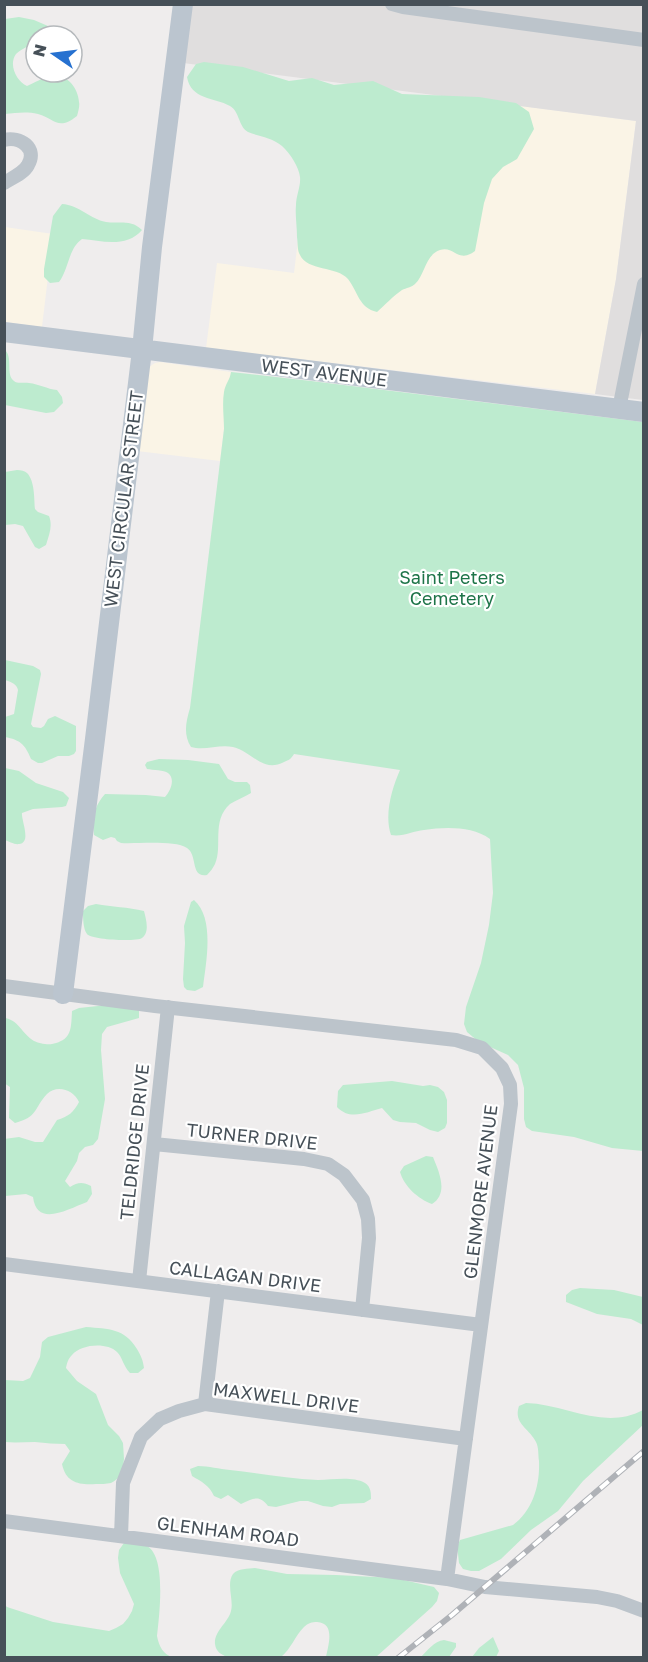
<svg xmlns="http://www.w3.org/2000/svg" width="648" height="1662" font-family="'Golos Text',sans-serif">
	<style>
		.commercial { fill: #faf4e6 }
		.education { fill: #e0dede }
		.green { fill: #bdebcf }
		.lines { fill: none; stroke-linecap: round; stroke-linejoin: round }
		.street { stroke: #bcc4cb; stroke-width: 14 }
		.secondary { stroke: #bbc5cf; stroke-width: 20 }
		.rail-casing { stroke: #afb2b7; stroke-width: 6 }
		.rail { stroke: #fff; stroke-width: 4; stroke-dasharray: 11; stroke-linecap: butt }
		.labels { text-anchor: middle; stroke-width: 4.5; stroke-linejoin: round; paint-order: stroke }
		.street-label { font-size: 18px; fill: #465058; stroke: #fff }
		.park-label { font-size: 18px; fill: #1d7448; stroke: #fff }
	</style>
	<rect width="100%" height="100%" fill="#efeded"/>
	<path class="commercial" d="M452 97 636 121 616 279 595 394 206 348 217 263 294 273 302 207Z
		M5 227 53 234 42 327 5 322Z
		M160 362 231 372 220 461 137 451 149 367 155 363Z"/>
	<path class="education" d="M191 5H643V400L595 394 616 279 636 121 183 63Z"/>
	<path class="green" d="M19 17 34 20 48 26 42 36H36V41C30 46 21 49 16 54 8 65 17 82 27 86 34 83 42 78 50 76 66 73 78 87 79 102 80 106 78 112 77 116 58 131 55 119 38 114 26 111 16 113 5 114V19Z
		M204 62 243 67 289 81 312 78 334 85 373 81 402 94 479 97 516 103 529 112 534 129 517 159 503 167 492 179 484 203 475 251C458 264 454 245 440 250 425 255 425 275 415 284 412 287 406 288 402 290 393 296 385 305 377 312 359 308 358 292 348 279 337 266 307 271 300 255 297 250 298 243 297 237 297 226 295 215 296 205 296 196 301 186 300 177 299 167 290 153 282 146 271 137 260 137 248 132 238 126 240 112 230 106 214 97 191 100 187 77L196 64Z
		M62 204C79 205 90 219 106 222 119 224 131 219 142 230 127 248 102 241 82 239 68 249 69 269 59 282L50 283 44 277V269L53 216Z
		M4 349C14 357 5 374 14 381 17 384 24 382 29 383 39 384 47 389 57 390L62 397 63 403 54 412 46 413 5 405Z
		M231 372 311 381 643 422V1151L612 1148 574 1137 532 1131 526 1127 524 1119V1088L518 1065 508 1055 479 1042 467 1032 464 1024 466 1007 481 963 489 925 493 893 490 839C472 826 445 827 424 830 413 831 403 837 391 835 384 815 392 788 400 770L294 754C291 759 289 760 284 762 262 773 253 752 233 747 219 744 205 751 191 747 183 734 186 722 190 708L224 429C224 417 222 404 224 392 225 384 230 380 231 372Z
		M17 470C21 470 25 471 27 473 35 481 34 499 35 509L38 512 49 516C53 526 49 535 46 545L39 549 35 547 23 526 15 524 5 525V472Z
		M5 660 33 666 40 670 41 674 31 724 33 727 41 728 44 726 48 719 55 716 76 726V751L74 754 69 756H58L42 763H38L31 759C25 744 20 740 5 737V717L14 714 18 690C17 684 11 682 5 680Z
		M159 759 188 760 219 764 228 779 235 782H247L250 785 251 793C245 797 236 800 230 804 211 821 223 846 215 864 213 868 210 872 207 875 190 878 198 855 187 848 175 840 137 844 121 843L117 841 115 838 111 837 103 840 94 835C92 819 94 806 105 794L146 795 165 797C170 792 176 779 168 773 164 770 153 770 147 769L145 765 147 762Z
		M5 768 19 771 36 783 63 792 69 798 66 806 62 807 33 809 22 813C21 820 32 843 19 844 15 845 8 841 5 840Z
		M194 900C215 918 206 963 203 987L195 991 187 990 184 987 183 979 185 943 184 926 191 902Z
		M96 904C112 907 128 907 144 911 146 919 150 932 142 938 137 942 91 940 87 934 83 929 83 917 83 911L88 906Z
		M117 1004 139 1010V1018L107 1027 102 1034 101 1050 105 1099 98 1139 93 1145 85 1147 79 1153 77 1161 65 1181 70 1187C78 1182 83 1182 91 1186L92 1194 87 1202C68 1209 37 1228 33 1197L26 1194 5 1196 4 1139 19 1137 35 1142H43L57 1120C68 1117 74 1112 79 1102 74 1090 57 1084 47 1094 34 1108 38 1117 15 1123L9 1118 10 1087 4 1083V1018C18 1019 22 1034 34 1041 38 1043 47 1045 52 1044 72 1040 71 1029 72 1011L79 1008Z
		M392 1081 423 1086 430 1085 438 1087 444 1092 447 1100V1123L445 1128 438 1132 430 1130 416 1123 400 1122 393 1120 382 1108C367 1112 350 1121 337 1107L338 1091 343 1085Z
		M426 1156 433 1157C439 1172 449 1193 432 1204 418 1199 404 1186 400 1172L404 1166Z
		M580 1288 614 1290 643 1297V1325L631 1319 597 1314 566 1302V1295L572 1290Z
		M86 1327C109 1329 124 1328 137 1349 141 1356 143 1360 144 1368L138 1373H130C123 1366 123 1358 117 1352 107 1342 81 1344 72 1355 68 1359 67 1363 66 1368L77 1381 96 1394 108 1425 119 1436 123 1443 124 1459 122 1474C119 1477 115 1481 111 1483 106 1484 101 1484 96 1484 79 1485 66 1483 62 1464L70 1451 65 1444C55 1444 46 1443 35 1442 25 1442 15 1443 5 1442V1380L23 1381 30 1378 40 1357 42 1342 48 1337Z
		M526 1403C566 1404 604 1431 643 1410V1425L583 1481 558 1511 531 1530 501 1559 479 1571H471L463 1569 459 1563 458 1554 457 1547 460 1540 513 1525C533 1510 540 1485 539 1461 538 1455 539 1448 536 1442 529 1428 513 1424 519 1406Z
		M198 1466C209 1466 219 1469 230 1470 259 1473 289 1479 318 1480 333 1480 352 1476 365 1483 371 1487 371 1493 371 1499L364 1503 340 1504 332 1507 323 1506 308 1501H300L276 1507 268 1506C259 1494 253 1499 241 1504L228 1495 221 1499 214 1496C209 1485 202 1482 192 1476L190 1469Z
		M124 1543C130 1544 141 1543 147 1546 167 1557 159 1617 157 1636 159 1646 163 1655 173 1657H5L4 1604 7 1607 53 1622 109 1631 116 1628 123 1624 128 1618 132 1611 134 1604 120 1573 118 1558 119 1550Z
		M255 1568 287 1574 336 1575 395 1578 434 1587 439 1593 437 1601 432 1607 376 1657H326C328 1646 336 1623 317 1622 312 1622 308 1623 304 1627 295 1636 291 1649 281 1657H227C221 1654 216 1652 215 1644 214 1631 228 1623 231 1611 234 1600 226 1584 233 1574 238 1568 248 1569 255 1568Z
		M493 1637 499 1651 496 1657H472L479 1648Z
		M444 1640 456 1643V1647L449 1657H421C427 1651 434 1641 444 1640Z"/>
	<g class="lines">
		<path class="street" d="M392 4 403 7 644 40
			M4 140C20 136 38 148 28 165 24 173 12 178 4 183
			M619 409 644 284
			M4 986 155 1006 456 1040 482 1048 502 1068 510 1085 511 1104 447 1579
			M154 1144 304 1159 328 1164 344 1175 363 1200 368 1219 369 1238 362 1310
			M4 1264 481 1325
			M139 1281 168 1007
			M205 1404 218 1291
			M4 1521 447 1579 485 1587 597 1597 617 1601 644 1611
			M121 1536 123 1483 141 1437 160 1419 179 1411 205 1404 466 1439"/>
		<path class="secondary" d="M4 332 644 412
			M63 994 95 739 142 350 152 247 183 4"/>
		<defs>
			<path id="rail" d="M398 1658 452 1615 644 1451"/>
		</defs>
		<use href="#rail" class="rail-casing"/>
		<use href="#rail" class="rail"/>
	</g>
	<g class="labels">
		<g class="street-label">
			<text transform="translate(324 373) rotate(7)" y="6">WEST AVENUE</text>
			<text transform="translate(124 499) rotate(-83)" y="6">WEST CIRCULAR STREET</text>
			<text transform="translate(252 1137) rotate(6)" y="6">TURNER DRIVE</text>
			<text transform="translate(135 1142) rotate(-84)" y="6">TELDRIDGE DRIVE</text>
			<text transform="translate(481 1192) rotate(-83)" y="6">GLENMORE AVENUE</text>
			<text transform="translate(245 1277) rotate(7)" y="6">CALLAGAN DRIVE</text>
			<text transform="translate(286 1398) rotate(7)" y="6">MAXWELL DRIVE</text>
			<text transform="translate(228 1532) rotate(7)" y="6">GLENHAM ROAD</text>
		</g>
		<g class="park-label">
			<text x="452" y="584">Saint Peters<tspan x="452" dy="21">Cemetery</tspan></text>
		</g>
	</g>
	<rect width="648" height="1662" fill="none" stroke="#465058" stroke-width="12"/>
	<g transform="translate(54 54) rotate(284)"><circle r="28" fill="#ffffff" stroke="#b5b9bc" stroke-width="1.5"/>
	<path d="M0-4.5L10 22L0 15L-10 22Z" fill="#2671d0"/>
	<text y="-9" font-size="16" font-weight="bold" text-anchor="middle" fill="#465058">N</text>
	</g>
</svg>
